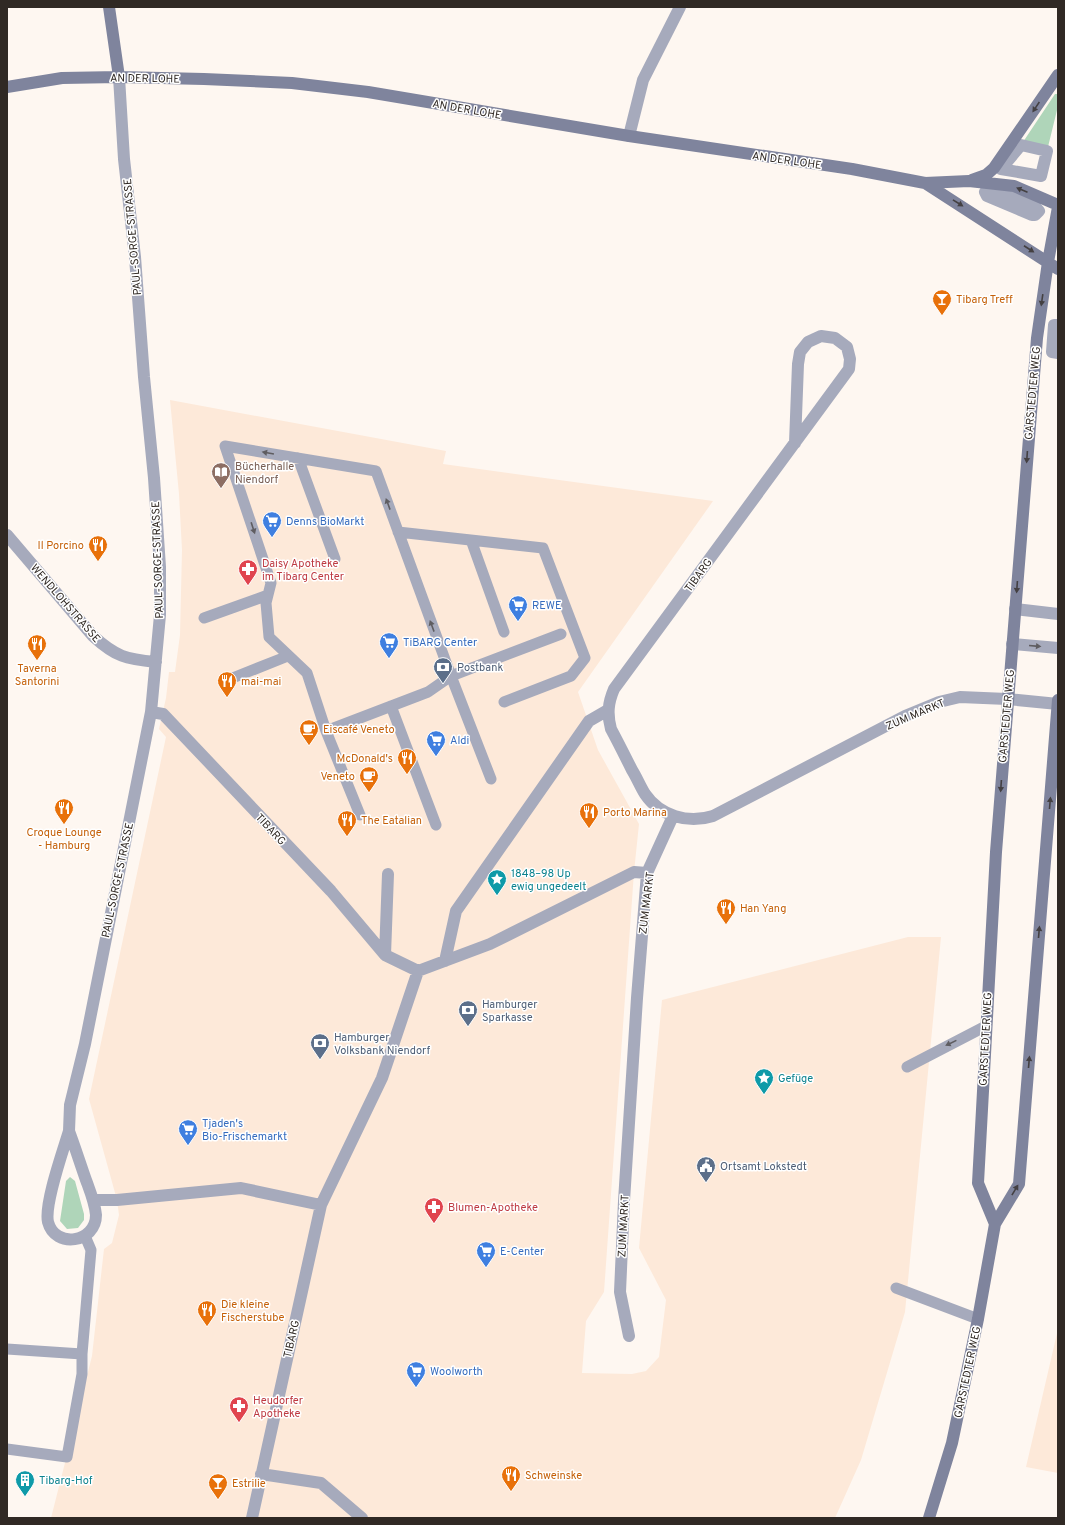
<svg xmlns="http://www.w3.org/2000/svg" width="1065" height="1525" font-family="Overpass,sans-serif">
	<style>
		.built { fill: #fde9d9 }
		.green { fill: #afd5b9 }
		.lines { fill: none; stroke-linecap: round; stroke-linejoin: round }
		.lane { stroke: #a6aabc; stroke-width: 11 }
		.street { stroke: #a6aabc; stroke-width: 12 }
		.secondary { stroke: #7f849d; stroke-width: 12 }
		.oneway { fill: #444042 }
		.oneway2 { fill: #5f5d61 }
		.labels { text-anchor: middle; stroke-width: 3; stroke-linejoin: round; paint-order: stroke }
		.street-label { font-size: 11px; fill: #302924; stroke: #fff }
		.food-label { font-size: 11px; fill: #c56008; stroke: #fff; text-anchor: start }
		.education-label { font-size: 11px; fill: #785e54; stroke: #fff; text-anchor: start }
		.shop-label { font-size: 11px; fill: #366cbe; stroke: #fff; text-anchor: start }
		.health-label { font-size: 11px; fill: #be3a42; stroke: #fff; text-anchor: start }
		.service-label { font-size: 11px; fill: #4e5e75; stroke: #fff; text-anchor: start }
		.culture-label { font-size: 11px; fill: #0d838f; stroke: #fff; text-anchor: start }
	</style>
	<rect width="100%" height="100%" fill="#fef7f1"/>
	<path class="built" d="M170 400 446 451 443 464 713 501 578 692 598 750 639 824 634 872 604 1292 586 1321 582 1373 632 1374 646 1371 659 1357 666 1300 639 1248 662 1000 908 937H941L905 1312 861 1460 835 1518H51L92 1356 104 1249 112 1243 119 1215 117 1200 89 1099 166 737 159 729 166 698 169 672H175L180 635 182 550 179 494Z
		M1058 1329V1473L1026 1467Z"/>
	<path class="green" d="M1055 94H1058V106L1047 151 1021 145Z
		M70 1177 75 1181 84 1214V1220L78 1228 67 1229 60 1221 66 1181Z"/>
	<g class="lines">
		<path class="lane" d="M298 458 335 559
			M398 532 543 548 585 658 571 676 504 702
			M471 540 504 632
			M204 618 268 595
			M225 681 288 656
			M391 706 436 825
			M326 731 360 815
			M491 779 451 676 376 471 225 446 271 583 266 603 269 637 307 673 326 731 428 692 451 676 561 634
			M907 1067 986 1026
			M896 1288 978 1319
			M7 1349 82 1354
			M7 1449 67 1457 82 1374V1354L91 1250 85 1236"/>
		<path class="street" d="M629 136 643 80 680 7
			M1021 145 1047 151 1041 176 1001 169Z
			M990 189C1002 192 1032 200 1039 211L1035 215H1032L987 196 985 192 987 190Z
			M1058 325H1054L1052 352 1058 353
			M795 443 798 364 800 352 808 342 821 336 835 338 847 347 850 359 849 369 614 689C608 703 607 714 611 729 618 742 625 756 632 770 637 778 640 786 645 794 660 816 688 824 713 816L905 716 939 702 960 697 1007 699 1058 704
			M7 535 93 636C116 657 126 659 156 662
			M1015 609 1058 614
			M1012 644 1058 648
			M151 712 163 714 331 891 385 955 418 971 490 944 634 872 647 873
			M385 955 388 874
			M445 961 456 911 589 721 608 710
			M69 1131 70 1105 85 1044 151 712 160 615V567L154 478 144 377 135 257 124 159 119 77
			M69 1131C75 1147 80 1163 86 1180 90 1191 95 1203 96 1215 96 1243 55 1249 48 1222 44 1204 63 1151 69 1131Z
			M93 1200H117L241 1188 321 1205
			M629 1336 620 1292 624 1201 637 998 647 873 673 816
			M261 1474 321 1483 362 1518
			M252 1518 321 1205 382 1078 418 971"/>
		<path class="secondary" d="M109 7 119 77
			M7 87 62 78 119 77 204 79 292 83 368 92 629 136 852 169 925 183 969 181 1014 186 1058 205
			M972 180 986 175 994 168 1058 75
			M925 183 1058 269
			M995 1224 978 1183 996 852 1037 338 1048 262 1058 207
			M929 1518 952 1443 978 1319 995 1224 1019 1184 1058 700"/>
	</g>
	<defs><path id="oneway-solid" d="M-6-.8H1V-3.2L6.5 0L1 3.2V.8H-6Z"/></defs>
	<g class="oneway">
		<use href="#oneway-solid" transform="translate(1036 107) rotate(124)"/>
		<use href="#oneway-solid" transform="translate(1022 190) rotate(-157)"/>
		<use href="#oneway-solid" transform="translate(958 203) rotate(32)"/>
		<use href="#oneway-solid" transform="translate(1029 249) rotate(33)"/>
		<use href="#oneway-solid" transform="translate(1042 300) rotate(98)"/>
		<use href="#oneway-solid" transform="translate(1027 457) rotate(94)"/>
		<use href="#oneway-solid" transform="translate(1017 587) rotate(94)"/>
		<use href="#oneway-solid" transform="translate(1001 786) rotate(94)"/>
		<use href="#oneway-solid" transform="translate(1050 803) rotate(-85)"/>
		<use href="#oneway-solid" transform="translate(1039 932) rotate(-85)"/>
		<use href="#oneway-solid" transform="translate(1029 1062) rotate(-85)"/>
		<use href="#oneway-solid" transform="translate(1015 1190) rotate(-59)"/>
	</g>
	<g class="oneway2">
		<use href="#oneway-solid" transform="translate(268 453) rotate(-170)"/>
		<use href="#oneway-solid" transform="translate(388 504) rotate(-110)"/>
		<use href="#oneway-solid" transform="translate(253 528) rotate(72)"/>
		<use href="#oneway-solid" transform="translate(432 626) rotate(-110)"/>
		<use href="#oneway-solid" transform="translate(1035 646) rotate(5)"/>
		<use href="#oneway-solid" transform="translate(951 1043) rotate(154)"/>
	</g>
	<defs>
		<symbol id="bar-pin" viewBox="-11 -11 22 30"><path d="M0 17L-7.5 6A9.5 9.5 0 1 1 7.5 6Z" fill="#e8710a" stroke="#fff"/><path d="M-6-5H6L.8 .8V4.5H3.5V6h-7V4.5H-.8V.8Z" fill="#fff"/></symbol>
		<symbol id="library-pin" viewBox="-11 -11 22 30"><path d="M0 17L-7.5 6A9.5 9.5 0 1 1 7.5 6Z" fill="#8d6e63" stroke="#fff"/><path d="M-6-4Q-3-5.5-.7-3.5V5Q-3 3-6 4ZM6-4Q3-5.5 .7-3.5V5Q3 3 6 4Z" fill="#fff"/></symbol>
		<symbol id="supermarket-pin" viewBox="-11 -11 22 30"><path d="M0 17L-7.5 6A9.5 9.5 0 1 1 7.5 6Z" fill="#3f7fe0" stroke="#fff"/><path d="M-6-5.5h2.5l.6 2H6L4.5 2H-2.5L-4.4-4H-6ZM-1.5 3.2a1.3 1.3 0 1 0 .1 0ZM3 3.2a1.3 1.3 0 1 0 .1 0Z" fill="#fff"/></symbol>
		<symbol id="restaurant-pin" viewBox="-11 -11 22 30"><path d="M0 17L-7.5 6A9.5 9.5 0 1 1 7.5 6Z" fill="#e8710a" stroke="#fff"/><path d="M-5-6h1v4h1v-4h1v4h1v-4h1v5L-1.5 .5V6h-2V.5L-5-1ZM5-6V6H3V1.5H1.5Q1.5-4 5-6Z" fill="#fff"/></symbol>
		<symbol id="pharmacy-pin" viewBox="-11 -11 22 30"><path d="M0 17L-7.5 6A9.5 9.5 0 1 1 7.5 6Z" fill="#e0444e" stroke="#fff"/><path d="M-2-6h4v4h4v4h-4v4h-4v-4h-4v-4h4Z" fill="#fff"/></symbol>
		<symbol id="bank-pin" viewBox="-11 -11 22 30"><path d="M0 17L-7.5 6A9.5 9.5 0 1 1 7.5 6Z" fill="#5c6f8a" stroke="#fff"/><path d="M-6-4H6V4H-6ZM0-2.3a2.3 2.3 0 1 0 0 4.6a2.3 2.3 0 1 0 0-4.6Z" fill="#fff"/></symbol>
		<symbol id="cafe-pin" viewBox="-11 -11 22 30"><path d="M0 17L-7.5 6A9.5 9.5 0 1 1 7.5 6Z" fill="#e8710a" stroke="#fff"/><path d="M-5.5-4.5H6V0H3Q3 3.5 0 3.5H-2.5Q-5.5 3.5-5.5 0ZM3-3.2v2h1.7v-2ZM-6 4.5H4V6H-6Z" fill="#fff"/></symbol>
		<symbol id="sight-pin" viewBox="-11 -11 22 30"><path d="M0 17L-7.5 6A9.5 9.5 0 1 1 7.5 6Z" fill="#0f9aa8" stroke="#fff"/><path d="M0-6L1.8-2.2L6-1.7L2.9 1.2L3.7 5.4L0 3.3L-3.7 5.4L-2.9 1.2L-6-1.7L-1.8-2.2Z" fill="#fff"/></symbol>
		<symbol id="civic-pin" viewBox="-11 -11 22 30"><path d="M0 17L-7.5 6A9.5 9.5 0 1 1 7.5 6Z" fill="#5c6f8a" stroke="#fff"/><path d="M-.6-6.5H3V-4.5H.6V-3L4-1V1h2V6H-6V1h2V-1L-.6-3ZM-1.2 2.5V6h2.4V2.5Z" fill="#fff"/></symbol>
		<symbol id="building-pin" viewBox="-11 -11 22 30"><path d="M0 17L-7.5 6A9.5 9.5 0 1 1 7.5 6Z" fill="#0f9aa8" stroke="#fff"/><path d="M-4-6H4V6H1V3H-1V6H-4ZM-2.5-4.3h1.7v1.8h-1.7ZM.8-4.3h1.7v1.8H.8ZM-2.5-1h1.7V.8h-1.7ZM.8-1h1.7V.8H.8Z" fill="#fff"/></symbol>
	</defs>
	<g fill-rule="evenodd">
		<use href="#bar-pin" x="931" y="288" width="22" height="30"/>
		<use href="#library-pin" x="210" y="461" width="22" height="30"/>
		<use href="#supermarket-pin" x="261" y="510" width="22" height="30"/>
		<use href="#restaurant-pin" x="87" y="534" width="22" height="30"/>
		<use href="#pharmacy-pin" x="237" y="558" width="22" height="30"/>
		<use href="#supermarket-pin" x="507" y="594" width="22" height="30"/>
		<use href="#supermarket-pin" x="378" y="631" width="22" height="30"/>
		<use href="#restaurant-pin" x="26" y="633" width="22" height="30"/>
		<use href="#bank-pin" x="432" y="656" width="22" height="30"/>
		<use href="#restaurant-pin" x="216" y="670" width="22" height="30"/>
		<use href="#cafe-pin" x="298" y="718" width="22" height="30"/>
		<use href="#supermarket-pin" x="425" y="729" width="22" height="30"/>
		<use href="#restaurant-pin" x="396" y="747" width="22" height="30"/>
		<use href="#cafe-pin" x="358" y="765" width="22" height="30"/>
		<use href="#restaurant-pin" x="53" y="797" width="22" height="30"/>
		<use href="#restaurant-pin" x="578" y="801" width="22" height="30"/>
		<use href="#restaurant-pin" x="336" y="809" width="22" height="30"/>
		<use href="#sight-pin" x="486" y="868" width="22" height="30"/>
		<use href="#restaurant-pin" x="715" y="897" width="22" height="30"/>
		<use href="#bank-pin" x="457" y="999" width="22" height="30"/>
		<use href="#bank-pin" x="309" y="1032" width="22" height="30"/>
		<use href="#sight-pin" x="753" y="1067" width="22" height="30"/>
		<use href="#supermarket-pin" x="177" y="1118" width="22" height="30"/>
		<use href="#civic-pin" x="695" y="1155" width="22" height="30"/>
		<use href="#pharmacy-pin" x="423" y="1196" width="22" height="30"/>
		<use href="#supermarket-pin" x="475" y="1240" width="22" height="30"/>
		<use href="#restaurant-pin" x="196" y="1299" width="22" height="30"/>
		<use href="#supermarket-pin" x="405" y="1360" width="22" height="30"/>
		<use href="#pharmacy-pin" x="228" y="1395" width="22" height="30"/>
		<use href="#restaurant-pin" x="500" y="1464" width="22" height="30"/>
		<use href="#building-pin" x="14" y="1469" width="22" height="30"/>
		<use href="#bar-pin" x="207" y="1472" width="22" height="30"/>
	</g>
	<g class="labels">
		<g class="street-label">
			<text transform="translate(145 78) rotate(1)" y="4">AN DER LOHE</text>
			<text transform="translate(467 109) rotate(10)" y="4">AN DER LOHE</text>
			<text transform="translate(787 160) rotate(8)" y="4">AN DER LOHE</text>
			<text transform="translate(132 237) rotate(-95)" y="4">PAUL-SORGE-STRASSE</text>
			<text transform="translate(1032 393) rotate(-85)" y="4">GARSTEDTER WEG</text>
			<text transform="translate(157 560) rotate(-92)" y="4">PAUL-SORGE-STRASSE</text>
			<text transform="translate(698 575) rotate(-54)" y="4">TIBARG</text>
			<text transform="translate(66 603) rotate(49)" y="4">WENDLOHSTRASSE</text>
			<text transform="translate(915 714) rotate(-23)" y="4">ZUM MARKT</text>
			<text transform="translate(1006 716) rotate(-85)" y="4">GARSTEDTER WEG</text>
			<text transform="translate(271 829) rotate(47)" y="4">TIBARG</text>
			<text transform="translate(117 880) rotate(-78)" y="4">PAUL-SORGE-STRASSE</text>
			<text transform="translate(646 903) rotate(-83)" y="4">ZUM MARKT</text>
			<text transform="translate(985 1039) rotate(-87)" y="4">GARSTEDTER WEG</text>
			<text transform="translate(623 1226) rotate(-87)" y="4">ZUM MARKT</text>
			<text transform="translate(291 1339) rotate(-77)" y="4">TIBARG</text>
			<text transform="translate(967 1372) rotate(-78)" y="4">GARSTEDTER WEG</text>
		</g>
		<g class="food-label">
			<text x="956" y="303">Tibarg Treff</text>
			<text x="84" y="549" text-anchor="end">Il Porcino</text>
			<text x="37" y="672" text-anchor="middle">Taverna<tspan x="37" dy="13">Santorini</tspan></text>
			<text x="241" y="685">mai-mai</text>
			<text x="323" y="733">Eiscafé Veneto</text>
			<text x="393" y="762" text-anchor="end">McDonald's</text>
			<text x="355" y="780" text-anchor="end">Veneto</text>
			<text x="603" y="816">Porto Marina</text>
			<text x="361" y="824">The Eatalian</text>
			<text x="64" y="836" text-anchor="middle">Croque Lounge<tspan x="64" dy="13">- Hamburg</tspan></text>
			<text x="740" y="912">Han Yang</text>
			<text x="221" y="1308">Die kleine<tspan x="221" dy="13">Fischerstube</tspan></text>
			<text x="525" y="1479">Schweinske</text>
			<text x="232" y="1487">Estrilie</text>
		</g>
		<g class="education-label">
			<text x="235" y="470">Bücherhalle<tspan x="235" dy="13">Niendorf</tspan></text>
		</g>
		<g class="shop-label">
			<text x="286" y="525">Denns BioMarkt</text>
			<text x="532" y="609">REWE</text>
			<text x="403" y="646">TiBARG Center</text>
			<text x="450" y="744">Aldi</text>
			<text x="202" y="1127">Tjaden's<tspan x="202" dy="13">Bio-Frischemarkt</tspan></text>
			<text x="500" y="1255">E-Center</text>
			<text x="430" y="1375">Woolworth</text>
		</g>
		<g class="health-label">
			<text x="262" y="567">Daisy Apotheke<tspan x="262" dy="13">im Tibarg Center</tspan></text>
			<text x="448" y="1211">Blumen-Apotheke</text>
			<text x="253" y="1404">Heudorfer<tspan x="253" dy="13">Apotheke</tspan></text>
		</g>
		<g class="service-label">
			<text x="457" y="671">Postbank</text>
			<text x="482" y="1008">Hamburger<tspan x="482" dy="13">Sparkasse</tspan></text>
			<text x="334" y="1041">Hamburger<tspan x="334" dy="13">Volksbank Niendorf</tspan></text>
			<text x="720" y="1170">Ortsamt Lokstedt</text>
		</g>
		<g class="culture-label">
			<text x="511" y="877">1848–98 Up<tspan x="511" dy="13">ewig ungedeelt</tspan></text>
			<text x="778" y="1082">Gefüge</text>
			<text x="39" y="1484">Tibarg-Hof</text>
		</g>
	</g>
	<rect width="1065" height="1525" fill="none" stroke="#302924" stroke-width="16"/>
</svg>
